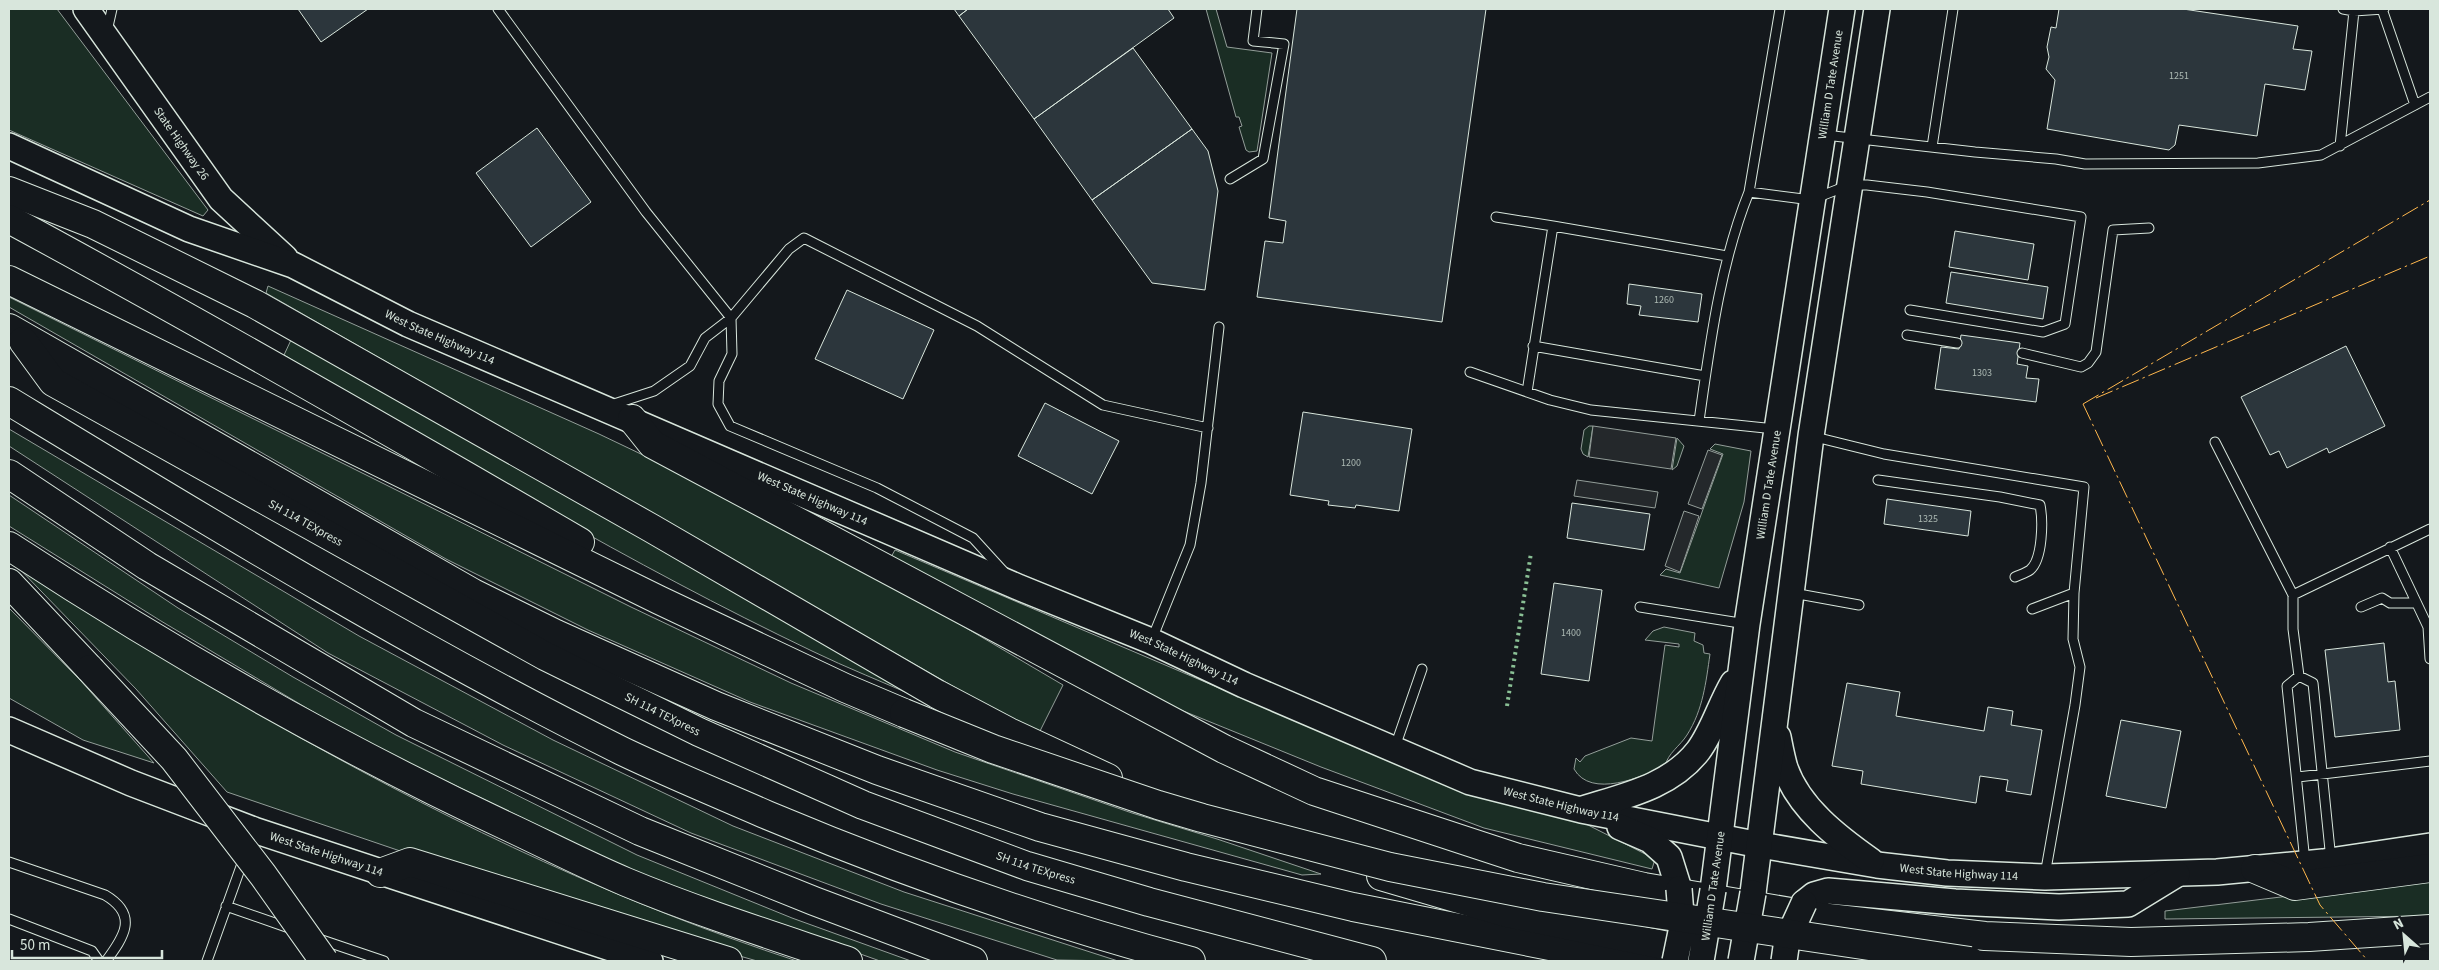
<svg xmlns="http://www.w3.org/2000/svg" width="2439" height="970" font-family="'Source Sans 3',sans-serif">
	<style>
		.green { fill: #1a2d24; stroke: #939e99 }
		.parking { fill: #24282b; stroke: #939e99 }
		.building { fill: #2c363c; stroke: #d8e6dc }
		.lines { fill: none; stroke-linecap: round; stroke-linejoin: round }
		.lane-casing { stroke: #d8e6dc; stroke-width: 11 }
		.secondary-casing { stroke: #d8e6dc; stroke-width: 28 }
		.highway-casing { stroke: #d8e6dc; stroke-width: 30 }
		.lane { stroke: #14181c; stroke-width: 9 }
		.secondary { stroke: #14181c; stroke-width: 25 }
		.highway { stroke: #14181c; stroke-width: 28 }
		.secondary-bridge-casing { stroke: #d8e6dc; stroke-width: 28; stroke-linecap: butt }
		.highway-bridge-casing { stroke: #d8e6dc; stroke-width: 30; stroke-linecap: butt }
		.secondary-bridge { stroke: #14181c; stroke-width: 25 }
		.highway-bridge { stroke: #14181c; stroke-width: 28 }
		.hedge { stroke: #8ac095; stroke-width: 4; stroke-dasharray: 2.5 4; stroke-linecap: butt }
		.power { stroke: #ffb74d; stroke-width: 1; stroke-dasharray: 18 4 2.5 4; stroke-linecap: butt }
		.labels { text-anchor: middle; stroke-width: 4; stroke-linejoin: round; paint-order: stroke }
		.number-label { font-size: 10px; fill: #adbab4 }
		.street-label { font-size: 12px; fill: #d8e6dc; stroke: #14181c }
	</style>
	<rect width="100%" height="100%" fill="#14181c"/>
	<path class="green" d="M9 9H57L208 210 203 216 9 130Z
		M1206 9H1216L1227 47 1272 53 1257 151 1249 152 1246 150 1239 127 1242 126 1239 117H1236Z
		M268 286 599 434 710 487 917 599 1063 685 1038 735 266 293Z
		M9 297 631 607 791 683 955 752 1132 813 1217 839 1321 874 1302 875 1013 794 937 770 750 702 588 630 446 559 9 307Z
		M291 340 654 545 919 698C883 682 847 668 812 651 630 564 456 460 284 355Z
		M1589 426H1593L1588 457 1583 454 1581 449 1584 430Z
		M9 429 359 636 553 740 733 826 904 892 1118 961 1057 960 881 904 691 833 503 745 328 653 9 446Z
		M1677 438 1684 446 1677 466 1672 470Z
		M1715 444 1751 451 1744 502 1719 588 1660 575 1666 569 1680 573 1723 454 1710 449Z
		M9 495 178 608 293 677 396 735 637 855 792 918 911 961H880L640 875 384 751 345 731 161 621 9 526Z
		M895 550 1393 762 1488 798 1586 824 1655 859 1652 869 1484 828 1321 767 1171 706 891 557Z
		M9 558C106 619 201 682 301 738 458 826 625 905 797 961H757L633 925 456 870 227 792 136 689Z
		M9 608 81 681 154 763 83 740 9 698Z
		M1664 627 1695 633 1694 641 1703 645 1704 653 1710 654C1706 682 1703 710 1687 735 1680 746 1668 753 1665 766 1642 777 1591 799 1574 769L1576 758 1580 762 1585 756 1631 738 1652 741 1665 645 1679 647V644L1645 640 1653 631Z
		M2430 879V916L2165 919V911Z"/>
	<path class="parking" d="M1593 426 1676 438 1671 469 1589 457Z
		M1708 450 1722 455 1702 509 1688 504Z
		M1577 480 1658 492 1655 508 1574 496Z
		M1684 511 1699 516 1680 572 1665 566Z"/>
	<path class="building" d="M298 9H368L321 42Z
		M954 9H968L959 16Z
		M968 9H1168L1174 18 1034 119 959 16Z
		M1297 9H1486L1442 322 1257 297 1265 241 1283 243 1286 221 1269 218Z
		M2059 9H2183L2298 26 2293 49 2312 51 2305 90 2265 84 2257 136 2179 125 2175 145 2169 150 2047 129 2055 80 2046 69 2049 57 2047 47 2051 27 2056 28Z
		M1133 48 1192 129 1092 200 1034 119Z
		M537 128 591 202 531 247 476 173Z
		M1192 129 1208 151 1218 191 1205 290 1152 283 1092 200Z
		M1955 231 2034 244 2028 280 1949 267Z
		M1951 272 2048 287 2043 319 1946 303Z
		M1629 284 1702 294 1698 322 1639 315 1641 306 1627 304Z
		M847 290 934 330 903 399 815 359Z
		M1961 335 2020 343 2017 364 2028 366 2026 378 2039 379 2036 402 1935 389 1941 347 1959 349Z
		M2346 346 2385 426 2329 453 2327 448 2287 468 2279 451 2270 455 2241 397Z
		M1045 403 1119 441 1092 494 1018 456Z
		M1303 412 1412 429 1399 511 1356 505 1355 508 1328 505 1329 501 1290 495Z
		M1887 499 1971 511 1968 536 1884 524Z
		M1572 503 1650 514 1644 550 1567 538Z
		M1554 583 1602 590 1589 681 1541 674Z
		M2384 643 2388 682 2395 681 2400 730 2335 737 2325 650Z
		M1847 683 1900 692 1896 716 1984 731 1988 707 2013 711 2011 725 2042 730 2031 795 2006 791 2008 780 1980 776 1976 803 1861 784 1863 771 1832 766Z
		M2121 720 2181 731 2166 808 2106 796Z"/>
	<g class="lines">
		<defs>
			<path id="lane" d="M498 9 646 212 731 318 732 354 719 381 718 404 730 426 877 488 973 538 1004 572
				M1780 9 1749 192 1811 200 1849 185H1867L1927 192 2081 217 2065 324 2043 332 1910 310
				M2343 9 2354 11 2384 9
				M2382 9 2415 105
				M107 31 112 9
				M1825 135 1975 152 2056 159 2085 164 2258 163 2321 155 2430 97
				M2340 146 2354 11
				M1932 147 1953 9
				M1230 179 1263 159 1284 44 1253 41 1257 9
				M1496 217 1553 226 1527 392
				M1553 226 1727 256
				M1907 335 1957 343
				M1533 346 1705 376
				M2022 353 2081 367 2088 363 2096 352 2113 230 2149 228
				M1470 372 1550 400 1591 410 1775 429
				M611 405 654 391 690 366 705 338 731 318 789 249 804 238 977 326 1103 405 1208 428
				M1699 421C1710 344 1720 264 1749 192
				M1811 436 1884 454 2084 487 2074 593 2073 639 2080 667 2075 705 2045 875
				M2215 442 2293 595V629L2299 676
				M1878 480 2000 497 2040 505C2043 520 2043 559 2030 570 2026 573 2019 575 2015 577
				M2390 547 2428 627 2430 659
				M1793 593 1859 605
				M2293 595 2430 529
				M1640 607 1746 624
				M2361 607 2382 598 2390 603H2416
				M2032 609 2074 593
				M1152 639 1190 545 1201 483 1219 327
				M1395 747 1422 669
				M2298 777 2430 761
				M9 862 105 895C139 915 124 937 106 961
				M2305 862 2287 686 2299 676 2313 683 2331 860
				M226 906 292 929
				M9 919 92 951 99 961
				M316 938 384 961
				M207 961 244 858"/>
			<g id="secondary">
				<path id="s1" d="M86 9 221 199 285 258"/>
				<path id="s2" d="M9 146 189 229 293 265 408 324 1018 587 1151 641 1244 685 1470 782 1581 810 1760 845 1877 865 1947 873 2045 877 2217 872 2323 862 2430 846"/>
				<path id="s3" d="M9 730 131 783 254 830 650 961"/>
				<path d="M1778 737C1780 747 1782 758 1785 768 1799 808 1837 837 1871 861"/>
				<path d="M1583 809C1624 796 1670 787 1698 751 1713 731 1720 705 1733 683"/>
				<path d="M1620 827 1650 840 1669 857 1679 889"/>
				<path id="s4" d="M1713 890 1747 624 1842 9"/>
				<path d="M1753 893 1811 436 1877 9"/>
				<path d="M1804 903 1814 895 1828 891 1955 902 2059 907 2128 904 2177 874"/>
			</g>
			<g id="highway">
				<path d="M9 191 93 224 255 304 651 528 937 694 1009 732 1108 778"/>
				<path d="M9 219C201 323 391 432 580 542"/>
				<path d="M9 280 659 600 845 688 904 713"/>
				<path d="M9 328 473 593 556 634 716 706 877 770 1040 827 1186 867 1353 907 1570 950 1655 961"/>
				<path id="s5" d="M23 341 53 382 545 656 699 732 863 805 1027 866 1149 902 1372 961"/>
				<path d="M9 401C210 523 411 646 622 751 670 774 719 794 767 815 905 873 1047 923 1191 961"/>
				<path d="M632 419 652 444 1224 749 1314 791 1518 858 1644 887 1820 917 1985 936 2131 942 2309 937 2430 929"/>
				<path d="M9 474 147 566 414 723 640 831 814 901 973 961"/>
				<path d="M9 546C171 652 339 748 515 830 551 847 588 866 626 882 698 912 774 936 848 961"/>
				<path d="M9 583 90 669"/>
				<path d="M2255 869 2295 886 2430 868"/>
				<path d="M380 873 410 862 728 961"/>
				<path d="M1381 876 1507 913 1668 946 1700 957"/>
			</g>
		</defs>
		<use href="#lane" class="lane-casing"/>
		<use href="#secondary" class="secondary-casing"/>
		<use href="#highway" class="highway-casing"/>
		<use href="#lane" class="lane"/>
		<use href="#secondary" class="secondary"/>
		<use href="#highway" class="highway"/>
		<defs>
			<path id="secondary-bridge" d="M1675 961 1682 927 1679 889
				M1701 961 1713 890
				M1741 961 1753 893
				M1784 961 1787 940 1804 903"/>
			<path id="highway-bridge" d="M90 669 174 759 263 875 324 961
				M904 713 993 749 1158 805 1202 818 1390 867 1543 897 1970 961"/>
		</defs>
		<use href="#secondary-bridge" class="secondary-bridge-casing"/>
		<use href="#highway-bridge" class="highway-bridge-casing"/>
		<use href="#secondary-bridge" class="secondary-bridge"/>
		<use href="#highway-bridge" class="highway-bridge"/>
		<path class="hedge" d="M1507 706 1531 553"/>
		<path class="power" d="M2096 398 2430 256
			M2083 404 2320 905 2368 961
			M2083 404 2430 200"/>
	</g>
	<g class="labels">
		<g class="number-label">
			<text x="2179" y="79">1251</text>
			<text x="1664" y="303">1260</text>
			<text x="1982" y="376">1303</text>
			<text x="1351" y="466">1200</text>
			<text x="1928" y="522">1325</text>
			<text x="1571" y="636">1400</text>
		</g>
		<g class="street-label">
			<text dy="4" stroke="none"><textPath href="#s4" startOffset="814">William D Tate Avenue</textPath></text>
			<text dy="4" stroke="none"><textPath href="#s1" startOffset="165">State Highway 26</textPath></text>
			<text dy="4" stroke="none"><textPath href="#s2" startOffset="472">West State Highway 114</textPath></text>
			<text dy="4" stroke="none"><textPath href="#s4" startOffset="409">William D Tate Avenue</textPath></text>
			<text dy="4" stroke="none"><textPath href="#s2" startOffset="878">West State Highway 114</textPath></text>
			<text dy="4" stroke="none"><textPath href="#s5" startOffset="340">SH 114 TEXpress</textPath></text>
			<text dy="4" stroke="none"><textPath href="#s2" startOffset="1282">West State Highway 114</textPath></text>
			<text dy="4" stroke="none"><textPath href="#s5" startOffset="745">SH 114 TEXpress</textPath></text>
			<text dy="4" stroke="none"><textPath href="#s2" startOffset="1688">West State Highway 114</textPath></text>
			<text dy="4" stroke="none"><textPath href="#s3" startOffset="341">West State Highway 114</textPath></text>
			<text dy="4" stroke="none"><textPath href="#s5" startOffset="1149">SH 114 TEXpress</textPath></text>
			<text dy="4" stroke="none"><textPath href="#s2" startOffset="2092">West State Highway 114</textPath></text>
			<text transform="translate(1713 886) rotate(-82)" y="4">William D Tate Avenue</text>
		</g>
	</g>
	<rect width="2439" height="970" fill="none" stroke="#d8e6dc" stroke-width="20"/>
	<g transform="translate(2404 935) rotate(333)" stroke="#14181c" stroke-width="4" paint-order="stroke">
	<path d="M0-4L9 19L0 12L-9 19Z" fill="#d8e6dc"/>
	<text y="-8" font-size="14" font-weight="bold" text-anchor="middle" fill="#d8e6dc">N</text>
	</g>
	<path d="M12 950v8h150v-8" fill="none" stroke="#d8e6dc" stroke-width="2.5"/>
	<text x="20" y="950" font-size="15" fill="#d8e6dc" stroke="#14181c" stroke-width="4" paint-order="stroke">50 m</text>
</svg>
